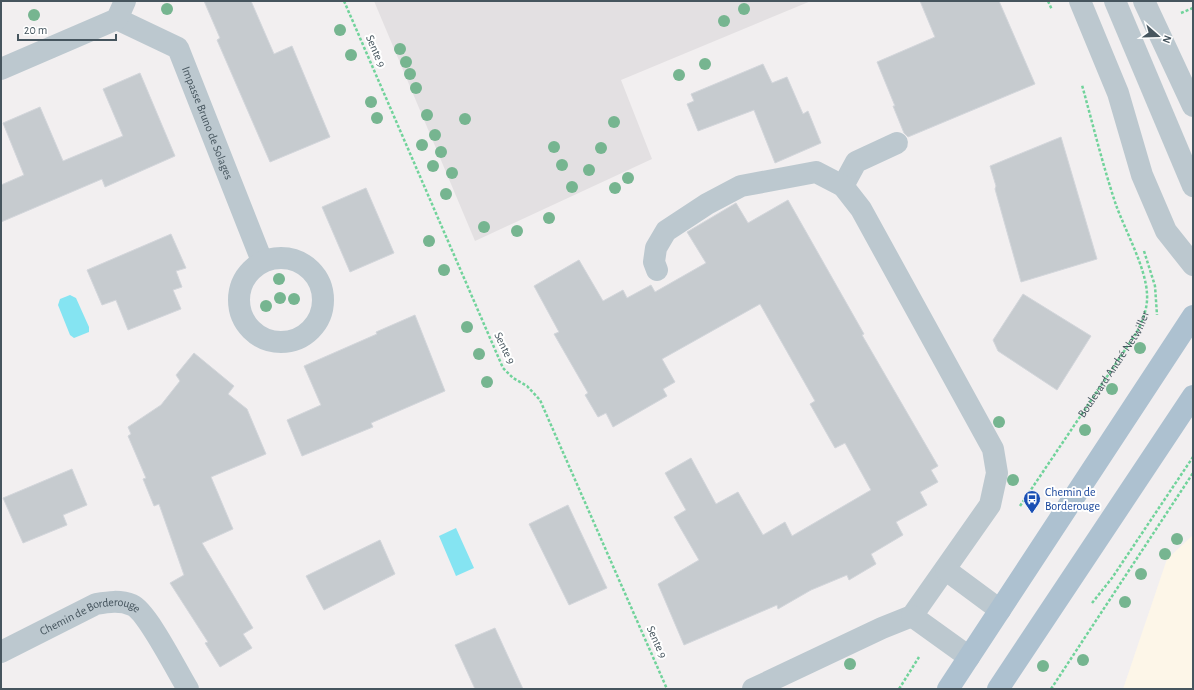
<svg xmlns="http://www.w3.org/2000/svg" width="1194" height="690" font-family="'Alegreya Sans',sans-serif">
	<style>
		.commercial { fill: #fdf6e8 }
		.education { fill: #e3e0e2 }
		.water { fill: #85e4f2 }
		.building { fill: #c6cbcf; stroke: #d3d6db }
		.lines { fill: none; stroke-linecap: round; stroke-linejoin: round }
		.path { stroke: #71d39b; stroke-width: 2.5; stroke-dasharray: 3 2; stroke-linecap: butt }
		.minor { stroke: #bcc8cf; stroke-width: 22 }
		.major { stroke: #adc1d0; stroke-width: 22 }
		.tree { fill: #76b590 }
		.labels { text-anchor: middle; stroke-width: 4; stroke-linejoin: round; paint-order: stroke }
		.street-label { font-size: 12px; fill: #46555e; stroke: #fff }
		.transit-label { font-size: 12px; fill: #164399; stroke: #fff; text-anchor: start }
	</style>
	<rect width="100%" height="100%" fill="#f2eff0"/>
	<path class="commercial" d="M1193 535V689H1123L1167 559Z"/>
	<path class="education" d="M374 1H811L621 80 652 159 475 241Z"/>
	<path class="water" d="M70 295 76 298 89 327V332L74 338 70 335 58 305 60 299Z
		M456 528 474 568 456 576 439 536Z"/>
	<path class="building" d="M204 1H251L274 54 292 46 330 137 270 162 217 40 220 38Z
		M920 1H999L1035 84 908 137 904 133 893 106H895L877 62 935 37Z
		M763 64 772 83 787 77 803 114 808 111 821 143 775 163 754 110 698 131 687 104 694 101 691 94Z
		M140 73 175 156 105 187 102 179 1 222V185L24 175 3 123 40 107 63 161 123 136 103 89Z
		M1061 137 1097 259 1021 282 995 189 996 186 990 166Z
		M366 188 394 253 350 272 322 207Z
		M788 200 864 334 862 335 938 466 931 470 938 482 920 492 927 505 896 522 903 535 871 554 876 564 849 580 847 575 811 590 778 609 777 605 684 645 658 584 699 560 674 517 686 510 665 473 691 458 716 504 738 492 763 535 785 522 792 536 871 490 845 443 835 448 810 404 815 401 760 304 662 359 675 382 663 389 667 396 613 427 606 413 598 417 585 395 588 393 554 334 559 332 534 286 579 260 603 301 623 290 627 298 651 285 655 292 706 263 687 232 736 203 748 223Z
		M171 234 186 268 176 271 182 287 173 290 181 309 128 330 116 300 102 305 87 270Z
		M1023 294 1091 336 1057 390 998 351 993 340Z
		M415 315 445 391 371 423 373 427 302 456 287 420 321 405 304 366 377 334 376 332Z
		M194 353 234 386 228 394 247 409 266 454 211 477 233 529 202 543 253 628 243 634 252 648 220 667 205 643 208 642 170 583 184 575 159 504 154 506 143 479 146 478 128 436 131 434 128 427 161 405 180 381 176 375Z
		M72 469 87 505 63 515 67 525 23 543 3 498Z
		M568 505 607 588 569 605 529 524Z
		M380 540 395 574 324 610 306 576Z
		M495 628 523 689H475L455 645Z"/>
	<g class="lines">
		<g class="path">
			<path d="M344 1 503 368 513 378 527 386 540 400 667 689"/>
			<path d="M1048 1 1052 10"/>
			<path d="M1181 13 1193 8"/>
			<path d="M1144 251 1155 286 1157 315"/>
			<path id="s1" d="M1020 506 1137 332C1143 320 1148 307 1147 294 1146 268 1125 230 1116 205 1103 166 1093 125 1082 85"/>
			<path d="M1092 603 1112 578 1193 457"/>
			<path d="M899 689 919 657"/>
			<path d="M1051 689 1193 473"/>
		</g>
		<g class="minor">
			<path d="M1080 1 1118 93 1142 175 1166 231 1193 265"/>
			<path d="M1115 1 1193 186"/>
			<path d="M1144 1 1193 106"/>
			<path id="s2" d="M117 19 178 48 262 261"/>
			<path d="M1 69 117 19 125 1"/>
			<path d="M843 186 856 162 897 143"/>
			<circle cx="281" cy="300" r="42"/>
			<path d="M657 270 654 262 656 248 666 231 707 204 741 186 816 172 843 186 861 209 993 449 997 473 990 505 912 616 882 628 753 689"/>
			<path d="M946 570 1000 610"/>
			<path d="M912 616 969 657"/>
			<path id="s3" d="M1 652 96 604C108 602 120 600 132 605 147 611 178 673 188 689"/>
		</g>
		<path class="major" d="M948 689 1193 316
			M998 689 1193 396"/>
	</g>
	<g class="tree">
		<circle cx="167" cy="9" r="6"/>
		<circle cx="744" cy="9" r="6"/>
		<circle cx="34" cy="15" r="6"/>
		<circle cx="724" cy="21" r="6"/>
		<circle cx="340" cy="30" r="6"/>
		<circle cx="400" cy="49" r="6"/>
		<circle cx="351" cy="55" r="6"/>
		<circle cx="406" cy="62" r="6"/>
		<circle cx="705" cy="64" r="6"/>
		<circle cx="410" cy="74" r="6"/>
		<circle cx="679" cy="75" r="6"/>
		<circle cx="416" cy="88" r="6"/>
		<circle cx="371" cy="102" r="6"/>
		<circle cx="427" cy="115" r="6"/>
		<circle cx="377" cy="118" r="6"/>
		<circle cx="465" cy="119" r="6"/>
		<circle cx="614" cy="122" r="6"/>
		<circle cx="435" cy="135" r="6"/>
		<circle cx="422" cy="145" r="6"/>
		<circle cx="554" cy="147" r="6"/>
		<circle cx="601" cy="148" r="6"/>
		<circle cx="441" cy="152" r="6"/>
		<circle cx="562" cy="165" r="6"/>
		<circle cx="433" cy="166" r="6"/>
		<circle cx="589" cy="170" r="6"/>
		<circle cx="452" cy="173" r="6"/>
		<circle cx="628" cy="178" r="6"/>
		<circle cx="572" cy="187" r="6"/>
		<circle cx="615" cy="188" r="6"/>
		<circle cx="446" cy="194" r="6"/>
		<circle cx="549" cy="218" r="6"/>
		<circle cx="484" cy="227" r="6"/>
		<circle cx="517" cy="231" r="6"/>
		<circle cx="429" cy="241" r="6"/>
		<circle cx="444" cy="270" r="6"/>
		<circle cx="279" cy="279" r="6"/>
		<circle cx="280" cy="298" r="6"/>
		<circle cx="294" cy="299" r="6"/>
		<circle cx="266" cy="306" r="6"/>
		<circle cx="467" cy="327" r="6"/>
		<circle cx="1140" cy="348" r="6"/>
		<circle cx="479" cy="354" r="6"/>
		<circle cx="487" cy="382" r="6"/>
		<circle cx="1112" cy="389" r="6"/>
		<circle cx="999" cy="422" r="6"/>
		<circle cx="1085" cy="430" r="6"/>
		<circle cx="1013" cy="480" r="6"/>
		<circle cx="1177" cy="539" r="6"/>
		<circle cx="1165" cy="554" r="6"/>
		<circle cx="1141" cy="574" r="6"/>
		<circle cx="1125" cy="602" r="6"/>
		<circle cx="1083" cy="660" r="6"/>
		<circle cx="850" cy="664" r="6"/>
		<circle cx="1043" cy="666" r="6"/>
	</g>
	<defs>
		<symbol id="bus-pin" viewBox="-11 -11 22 30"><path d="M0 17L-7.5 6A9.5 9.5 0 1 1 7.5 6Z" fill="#1a4fb4" stroke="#fff"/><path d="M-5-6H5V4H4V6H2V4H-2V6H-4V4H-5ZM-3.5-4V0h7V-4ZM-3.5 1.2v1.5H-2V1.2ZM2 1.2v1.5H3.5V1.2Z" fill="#fff"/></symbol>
	</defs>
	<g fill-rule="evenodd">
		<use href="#bus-pin" x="1022" y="489" width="20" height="27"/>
	</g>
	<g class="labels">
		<g class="street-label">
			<text transform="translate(376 51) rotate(67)" y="4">Sente 9</text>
			<text dy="4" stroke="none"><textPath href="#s2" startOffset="148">Impasse Bruno de Solages</textPath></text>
			<text transform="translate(505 348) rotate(64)" y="4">Sente 9</text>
			<text dy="4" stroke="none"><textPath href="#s1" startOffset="170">Boulevard André Netwiller</textPath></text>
			<text dy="4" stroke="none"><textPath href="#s3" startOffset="98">Chemin de Borderouge</textPath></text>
			<text transform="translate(657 642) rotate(66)" y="4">Sente 9</text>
		</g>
		<g class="transit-label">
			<text x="1045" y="496">Chemin de<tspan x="1045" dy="14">Borderouge</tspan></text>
		</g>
	</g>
	<rect width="1194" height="690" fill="none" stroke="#46555e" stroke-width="4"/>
	<g transform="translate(1158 36) rotate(110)" stroke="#ffffff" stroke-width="3" paint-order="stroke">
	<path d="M0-3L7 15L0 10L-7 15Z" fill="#46555e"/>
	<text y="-6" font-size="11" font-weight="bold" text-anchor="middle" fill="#46555e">N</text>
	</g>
	<path d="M18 34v6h98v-6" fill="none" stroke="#46555e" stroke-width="2"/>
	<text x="24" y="34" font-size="12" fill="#46555e" stroke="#ffffff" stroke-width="3" paint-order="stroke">20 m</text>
</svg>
